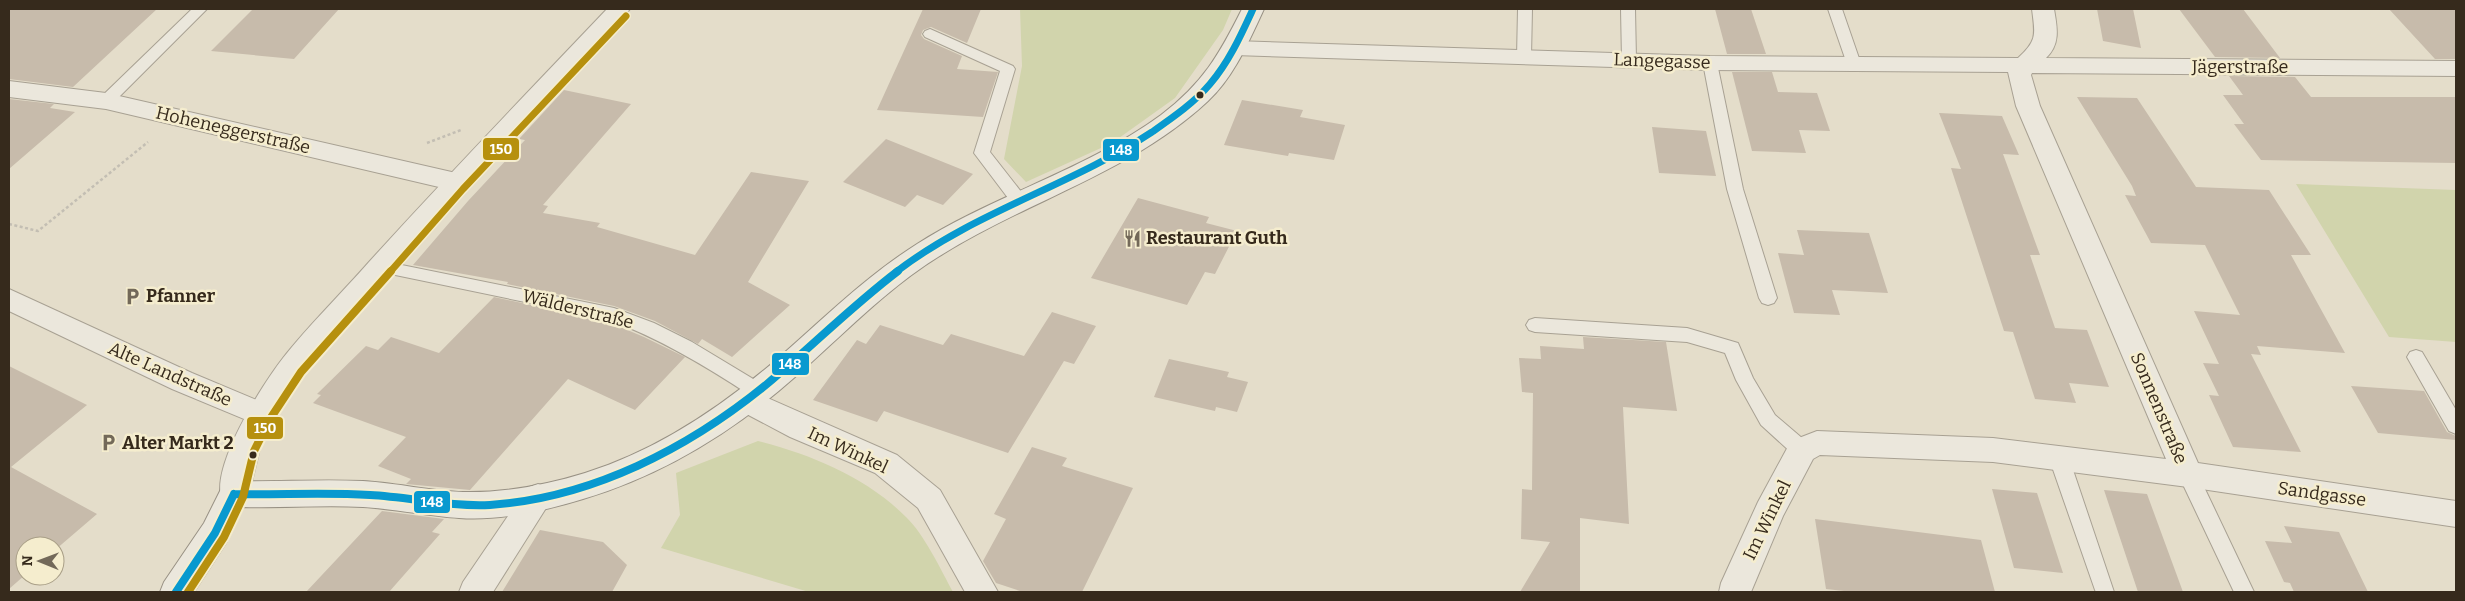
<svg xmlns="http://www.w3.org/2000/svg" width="2465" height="601" font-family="Bitter,serif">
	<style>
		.green { fill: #d1d4ac }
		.building { fill: #c7bbab }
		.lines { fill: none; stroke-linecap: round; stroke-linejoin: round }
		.service-casing { stroke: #a8a193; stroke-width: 2 }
		.minor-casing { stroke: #a8a193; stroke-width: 2 }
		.tertiary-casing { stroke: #a8a193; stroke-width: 2 }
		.secondary-casing { stroke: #989184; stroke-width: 2 }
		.path { stroke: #c3beb3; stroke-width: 2.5; stroke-dasharray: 3 2.5; stroke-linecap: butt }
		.service { fill: #ebe7dc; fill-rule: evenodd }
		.minor { fill: #ebe7dc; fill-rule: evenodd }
		.tertiary { fill: #ebe7dc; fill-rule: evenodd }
		.secondary { fill: #ebe7dc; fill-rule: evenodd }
		.bus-1-far1-casing { stroke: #f5edce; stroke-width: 10 }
		.bus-1-casing { stroke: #f5edce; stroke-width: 12 }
		.bus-2-far1-casing { stroke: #f5edce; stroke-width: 10 }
		.bus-2-casing { stroke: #f5edce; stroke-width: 12 }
		.bus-1-far1 { stroke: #0899cf; stroke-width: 7 }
		.bus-1 { stroke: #0899cf; stroke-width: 8 }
		.bus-2-far1 { stroke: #b6900e; stroke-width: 7 }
		.bus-2 { stroke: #b6900e; stroke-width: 8 }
		.bus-dot { fill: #362a1c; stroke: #f5edce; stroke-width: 2 }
		.labels { text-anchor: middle; stroke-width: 5; stroke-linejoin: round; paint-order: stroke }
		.street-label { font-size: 18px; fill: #362a1c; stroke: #f5edce }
		.poi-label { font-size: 18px; font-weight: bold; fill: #362a1c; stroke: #f5edce; text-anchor: start }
		.line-badge { stroke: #f5edce; stroke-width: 2 }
		.badge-label { font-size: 14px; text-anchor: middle; font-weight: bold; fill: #fff }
	</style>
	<rect width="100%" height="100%" fill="#e4ddca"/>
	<path class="green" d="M1020 9H1232L1223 30 1175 98 1112 143 1026 182 1004 159 1022 66Z
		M2296 184 2456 190V342L2389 337Z
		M758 441C812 455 866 477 906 517 924 534 941 570 953 592H809L661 548 680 515 676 473Z"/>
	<path class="building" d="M9 9H157L73 87 9 79Z
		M253 9H339L294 59 211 51Z
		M923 9H981L967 43 931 27 923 30 921 35 924 39 962 56 957 69 998 72 983 117 877 110Z
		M1715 9H1751L1766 54H1727Z
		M2097 9H2133L2141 48 2103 41Z
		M2179 9H2243L2280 58 2215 57Z
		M2389 9H2456V59H2435Z
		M1732 72H1772L1778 92 1817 93 1830 131 1799 130 1806 153 1752 151Z
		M2229 76 2295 77 2311 97H2456V163L2261 160 2234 124H2244L2223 95H2243Z
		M564 90 631 104 543 205 548 206 543 213 600 223 597 227 695 255 751 172 809 181 748 282 790 305 732 357 702 339 698 344 655 321 614 306 507 284 508 282 413 265 468 201 525 140 519 139Z
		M2077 97 2137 98 2196 187 2269 190 2311 255H2291L2345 353 2257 346 2261 355 2251 354 2301 452 2233 447 2209 395 2219 396 2203 363 2219 364 2194 311 2240 315 2205 245 2151 243 2125 195 2136 196 2132 186Z
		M9 99 54 104 50 108 75 112 9 169Z
		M1242 100 1303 110 1300 117 1345 125 1334 160 1289 153 1288 156 1224 145Z
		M1939 113 2002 116 2019 155 2003 154 2040 255H2030L2055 328 2087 330 2109 387 2069 383 2076 403 2035 399 2013 332 2004 331 1951 168 1961 169Z
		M1652 127 1706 131 1716 176 1659 173Z
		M886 139 973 174 943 205 917 195 905 207 843 182Z
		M1138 198 1209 217 1206 223 1237 231 1215 274 1205 272 1187 305 1091 278Z
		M1797 230 1869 233 1888 293 1832 290 1840 315 1794 313 1778 253 1804 255Z
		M494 297 606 321 644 337 685 357 635 410 568 379 470 490 406 484 411 479 378 466 406 437 313 403 321 395 317 394 366 346 378 350 391 337 439 353Z
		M1052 312 1096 326 1074 364 1064 361 1008 453 884 411 877 422 813 400 857 340 866 344 880 325 943 345 951 334 1024 356Z
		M1583 337 1666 342 1677 411 1623 407 1629 524 1580 518V592H1520L1550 542 1521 539 1522 489 1532 490 1533 393 1522 392 1519 358 1541 359 1540 346 1584 349Z
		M1169 359 1229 372 1227 377 1248 382 1237 412 1216 407 1215 411 1154 397Z
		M9 366 87 405 11 467 97 514 55 550V546H25V575L9 589Z
		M2351 386 2424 391 2447 432 2456 436V440L2378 433Z
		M1032 447 1067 458 1062 466 1133 488 1082 592H1023L996 583 983 561 1006 519 994 514Z
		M1992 489 2037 493 2063 573 2014 568Z
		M2104 490 2147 494 2183 592H2138Z
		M382 511 444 519 432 532 440 534 389 592H306Z
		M1815 519 1981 540 1995 592H1853L1826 589Z
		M2284 526 2339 532 2368 592H2294L2290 583 2284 582 2265 541 2292 543Z
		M540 530 603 542 627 565 612 592H502Z"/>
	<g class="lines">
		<defs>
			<path id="service" d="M192 9H207L111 105H101L98 101 101 97Z
				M1518 9H1532L1531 57 1524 62 1517 57Z
				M1621 9H1635L1636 60 1629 65 1622 60Z
				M1828 9H1842L1861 64 1859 67 1854 69 1847 64Z
				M930 29 1013 66 1015 69 990 152 1026 198 1028 202 1026 206H1014L974 153 1000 71 925 37 923 34 925 31Z
				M1710 58 1717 63 1743 189 1777 298 1774 303 1768 305 1762 303 1759 298 1727 189 1703 63Z
				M382 261 614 308 654 323 692 342 765 386 767 391 765 396 758 398 751 396C706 366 659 338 607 319L376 271 373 267 376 263Z
				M1535 318 1687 328 1738 343 1753 378 1775 415 1809 444 1812 450 1809 456 1802 458 1795 456 1761 425 1736 380 1725 353 1687 342 1535 332 1529 330 1526 325 1529 320Z
				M2416 350 2422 352 2456 410V434L2449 431 2407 357 2410 352Z
				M2059 450 2066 452 2069 458 2114 592H2096L2095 590 2049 458 2052 452Z
				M2188 466 2195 468 2254 592H2234L2178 474 2181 468Z"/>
			<path id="minor" d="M2032 9H2054C2057 27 2061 44 2046 58L2456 61V76L2032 73 2031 75 2040 106 2198 463 2456 501V527L2188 487 1993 462 1820 455 1813 459 1783 516 1751 592H1719L1721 583 1758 502 1791 441 1817 431 1993 438 2166 459 2016 106 2008 72 1710 70 1234 55 1226 53 1222 48 1226 43 1234 41 1710 56 2018 58C2038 40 2035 34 2032 9Z
				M9 81 106 93 456 173 465 176 469 182 465 188 456 191 106 109 9 97Z
				M9 289 192 373 271 406 276 414 271 422 261 426 172 389 9 311Z
				M747 389 897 455 940 490 998 592H965L918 508 875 473 790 437 737 409 732 401 737 393Z
				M538 484 549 488 553 497 493 592H459L463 582 527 488Z"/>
			<path id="tertiary" d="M607 9H630L465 188 303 374 273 420 260 448 249 494 245 503 234 507 223 503C207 471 262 385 283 358 309 325 341 294 369 262 447 176 527 93 607 9Z"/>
			<path id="secondary" d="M1242 9H1264C1249 41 1234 77 1208 101 1131 173 1026 201 938 257 885 290 842 336 795 377 733 432 663 475 583 499 544 511 501 521 459 518 427 516 396 509 363 507 323 505 283 508 243 507L226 543 194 592H160L164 582 204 523 223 485 234 481C277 482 320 479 363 481 397 483 430 491 463 492 504 493 546 485 585 473 656 451 720 408 776 360 822 320 865 277 917 244 994 195 1086 170 1161 115 1203 83 1219 55 1242 9Z"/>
		</defs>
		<use href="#service" class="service-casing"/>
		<use href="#minor" class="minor-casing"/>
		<use href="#tertiary" class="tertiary-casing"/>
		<use href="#secondary" class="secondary-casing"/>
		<path class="path" d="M427 143 461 130
			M9 224 38 231 148 142"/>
		<use href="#service" class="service"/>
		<use href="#minor" class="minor"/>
		<use href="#tertiary" class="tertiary"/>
		<use href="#secondary" class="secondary"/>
		<defs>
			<path id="bus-1-far1" d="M896 272C974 212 1070 186 1152 132 1172 118 1194 103 1210 84 1229 62 1241 35 1253 9"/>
			<path id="bus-1" d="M234 494C279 495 325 492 370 495 410 497 450 507 490 505 592 498 689 448 767 384 811 347 852 306 898 271
				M176 592 215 533 234 494"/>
			<path id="bus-2-far1" d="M390 272 463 189 626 16"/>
			<path id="bus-2" d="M188 592 224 537 243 497 254 451 270 419 301 372 391 271"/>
		</defs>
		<use href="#bus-1-far1" class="bus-1-far1-casing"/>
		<use href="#bus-1" class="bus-1-casing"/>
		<use href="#bus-2-far1" class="bus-2-far1-casing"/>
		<use href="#bus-2" class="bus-2-casing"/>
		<use href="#bus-1-far1" class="bus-1-far1"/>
		<use href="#bus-1" class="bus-1"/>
		<use href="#bus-2-far1" class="bus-2-far1"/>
		<use href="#bus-2" class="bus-2"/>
	</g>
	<defs>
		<symbol id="restaurant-bare" viewBox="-9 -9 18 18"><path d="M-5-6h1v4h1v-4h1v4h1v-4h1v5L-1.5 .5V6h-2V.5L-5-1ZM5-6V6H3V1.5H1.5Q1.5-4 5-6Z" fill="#736959" stroke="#f5edce" stroke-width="2.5" paint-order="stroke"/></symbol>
		<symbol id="parking-bare" viewBox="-9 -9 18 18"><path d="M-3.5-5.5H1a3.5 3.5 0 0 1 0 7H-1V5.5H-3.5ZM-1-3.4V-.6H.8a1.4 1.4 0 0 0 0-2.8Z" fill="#736959" stroke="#f5edce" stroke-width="2.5" paint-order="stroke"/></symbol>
	</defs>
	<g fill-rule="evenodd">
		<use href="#restaurant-bare" x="1120" y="226" width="25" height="25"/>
		<use href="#parking-bare" x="120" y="284" width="25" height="25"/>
		<use href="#parking-bare" x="96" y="430" width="25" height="25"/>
	</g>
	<g class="bus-dot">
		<circle cx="1200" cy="95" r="4.5"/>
		<circle cx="253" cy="455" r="4.5"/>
	</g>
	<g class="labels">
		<g class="street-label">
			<text transform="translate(1662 61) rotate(2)" y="6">Langegasse</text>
			<text x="2240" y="73">Jägerstraße</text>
			<text transform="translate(233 130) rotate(13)" y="6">Hoheneggerstraße</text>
			<text transform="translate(578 309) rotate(14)" y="6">Wälderstraße</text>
			<text transform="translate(170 374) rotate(24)" y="6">Alte Landstraße</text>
			<text transform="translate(2159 408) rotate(67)" y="6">Sonnenstraße</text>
			<text transform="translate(848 450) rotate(25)" y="6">Im Winkel</text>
			<text transform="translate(2322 494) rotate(8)" y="6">Sandgasse</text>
			<text transform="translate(1767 520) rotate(-64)" y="6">Im Winkel</text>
		</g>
		<g class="poi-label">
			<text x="1146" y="244">Restaurant Guth</text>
			<text x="146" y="302">Pfanner</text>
			<text x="122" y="449">Alter Markt 2</text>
		</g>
	</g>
	<g class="line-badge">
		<rect x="482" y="137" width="38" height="24" rx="5" fill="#b6900e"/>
		<rect x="1102" y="138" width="38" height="24" rx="5" fill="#0899cf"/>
		<rect x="771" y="352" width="39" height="24" rx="5" fill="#0899cf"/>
		<rect x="246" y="416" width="38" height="24" rx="5" fill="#b6900e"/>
		<rect x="413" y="490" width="38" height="24" rx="5" fill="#0899cf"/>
	</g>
	<g class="badge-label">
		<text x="501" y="154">150</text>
		<text x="1121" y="155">148</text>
		<text x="790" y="369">148</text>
		<text x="265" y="433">150</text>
		<text x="432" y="507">148</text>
	</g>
	<rect width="2465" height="601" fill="none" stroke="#362a1c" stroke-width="20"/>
	<g transform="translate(40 561) rotate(271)"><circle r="24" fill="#f5edce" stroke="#a99f87"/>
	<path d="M0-4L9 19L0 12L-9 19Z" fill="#736959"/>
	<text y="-8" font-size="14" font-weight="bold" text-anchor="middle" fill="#362a1c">N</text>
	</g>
</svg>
